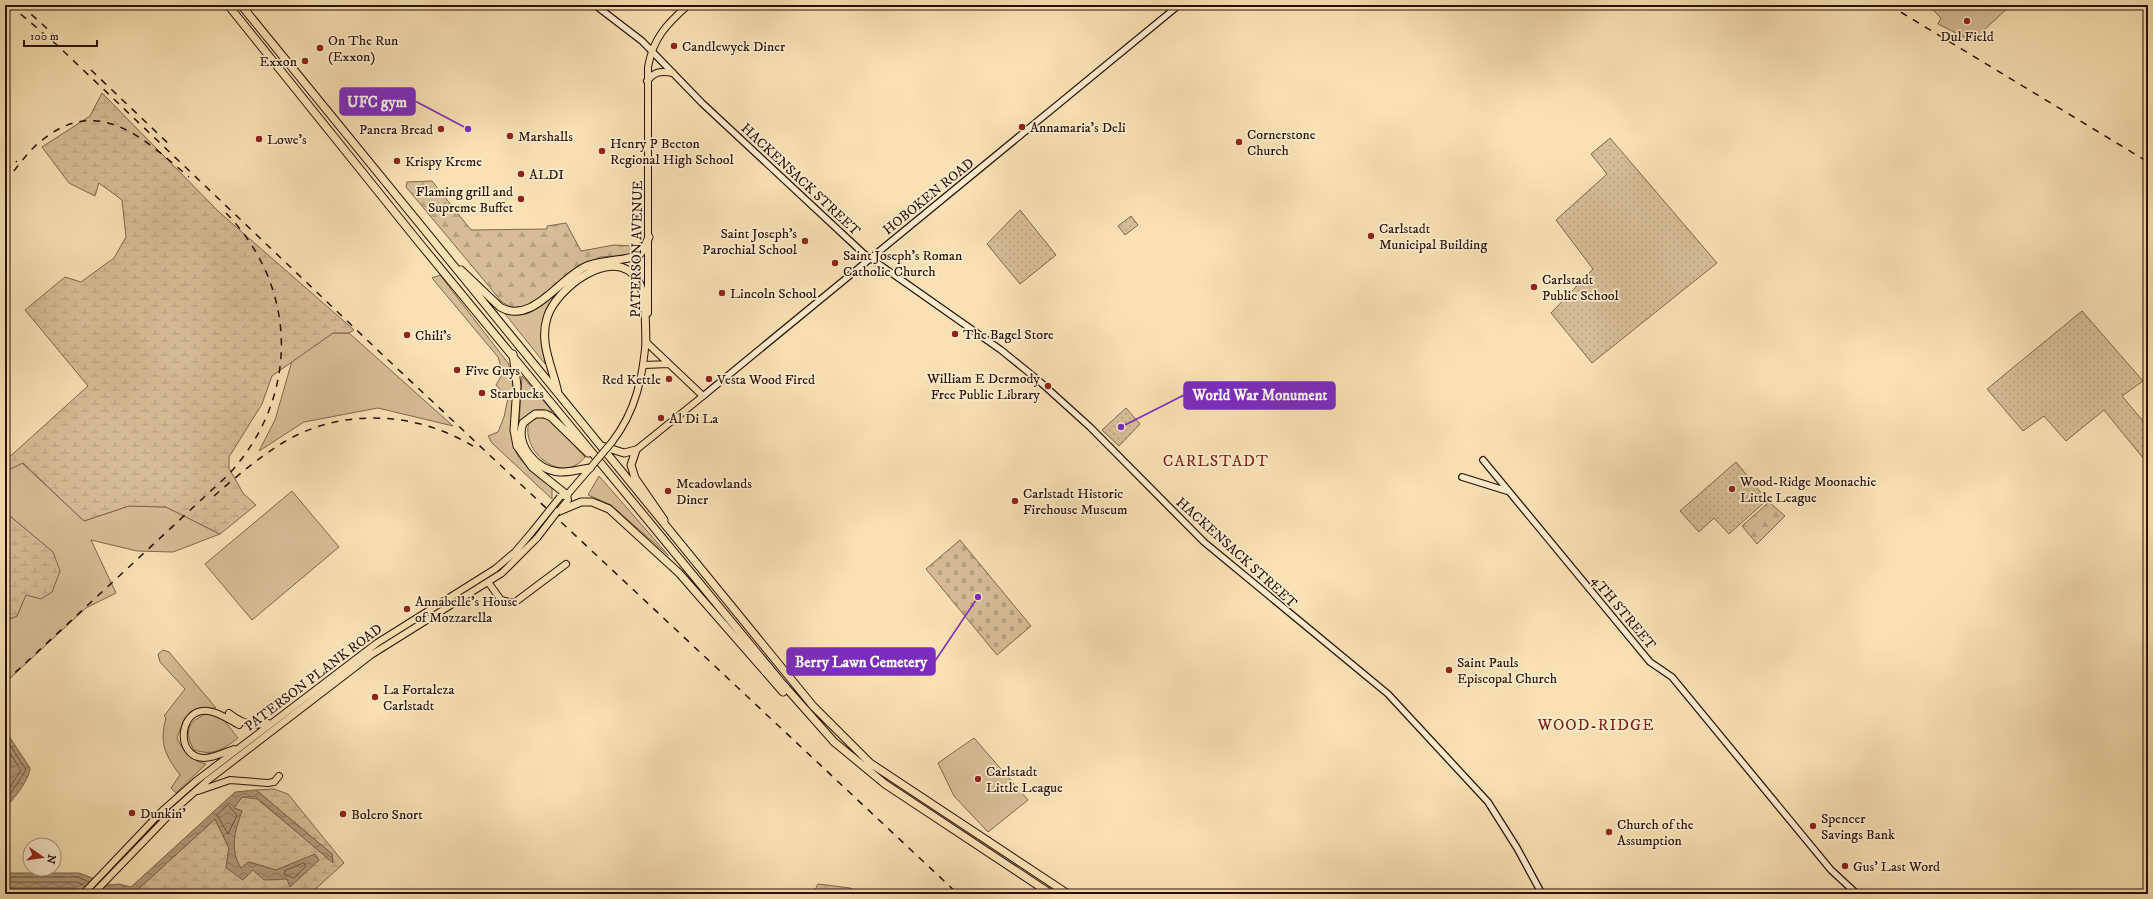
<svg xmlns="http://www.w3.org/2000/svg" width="2153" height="899" font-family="'IM FELL DW Pica',serif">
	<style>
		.grass { fill: #d6bd95; stroke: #80664c }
		.forest { fill: url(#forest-firs); stroke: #80664c }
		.wetland { fill: url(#wetland-marsh); stroke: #80664c }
		.cemetery { fill: url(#cemetery-stones); stroke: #80664c }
		.park { fill: url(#park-dots); stroke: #80664c }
		.water { fill: url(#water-waves); stroke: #7b634a }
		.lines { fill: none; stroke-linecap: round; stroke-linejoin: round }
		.shore { stroke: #6e553e; stroke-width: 1 }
		.secondary-casing { stroke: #291004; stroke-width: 8 }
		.primary-casing { stroke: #291004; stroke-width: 8 }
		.highway-casing { stroke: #291004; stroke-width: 9 }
		.secondary { stroke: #fbecce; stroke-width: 5.5 }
		.primary { stroke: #f9e1b3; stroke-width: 6 }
		.highway { stroke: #f9e1b3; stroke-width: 7 }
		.rail { stroke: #291004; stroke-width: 1.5; stroke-dasharray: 7 7; stroke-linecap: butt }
		.primary-bridge-casing { stroke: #291004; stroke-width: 8; stroke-linecap: butt }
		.primary-bridge { stroke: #f9e1b3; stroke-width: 6 }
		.poi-dot { fill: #8f2418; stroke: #fbecce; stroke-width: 1.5 }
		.labels { text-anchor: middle; stroke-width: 3.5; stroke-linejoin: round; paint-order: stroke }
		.poi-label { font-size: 14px; fill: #291004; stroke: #fbecce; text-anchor: start }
		.street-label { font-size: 14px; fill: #291004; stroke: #fbecce }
		.quarter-label { font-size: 16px; letter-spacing: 1px; fill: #7a1f14; stroke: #fbecce }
		.leader { fill: none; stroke: #7b2cbf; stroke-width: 1.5 }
		.callout-dot { fill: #7b2cbf; stroke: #fbecce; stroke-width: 1.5 }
		.callout { fill: #7b2cbf; stroke: #7b2cbf; stroke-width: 1.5 }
		.callout-label { font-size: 15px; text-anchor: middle; font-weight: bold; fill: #fff }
	</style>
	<defs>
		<pattern id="forest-firs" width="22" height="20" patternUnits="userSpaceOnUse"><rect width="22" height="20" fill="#d6bd95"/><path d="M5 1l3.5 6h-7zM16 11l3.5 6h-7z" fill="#b8a17f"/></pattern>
		<pattern id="wetland-marsh" width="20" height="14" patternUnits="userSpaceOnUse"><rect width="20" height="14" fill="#d6bd95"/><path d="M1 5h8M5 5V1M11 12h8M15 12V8" fill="none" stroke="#b8a17f"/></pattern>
		<pattern id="cemetery-stones" width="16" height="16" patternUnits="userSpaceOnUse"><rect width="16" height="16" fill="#d6bd95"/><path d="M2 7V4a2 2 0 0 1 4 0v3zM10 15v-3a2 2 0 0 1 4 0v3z" fill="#b8a17f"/></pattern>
		<pattern id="park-dots" width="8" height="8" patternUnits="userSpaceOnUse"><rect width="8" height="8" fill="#d6bd95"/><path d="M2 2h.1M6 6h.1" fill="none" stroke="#b8a17f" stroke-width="1.8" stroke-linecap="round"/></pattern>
		<pattern id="water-waves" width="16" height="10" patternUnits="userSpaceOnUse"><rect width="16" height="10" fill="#b29a78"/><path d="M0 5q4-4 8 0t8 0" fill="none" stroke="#917c60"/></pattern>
	</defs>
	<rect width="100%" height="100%" fill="#f9e1b3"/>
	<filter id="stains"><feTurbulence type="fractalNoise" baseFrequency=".005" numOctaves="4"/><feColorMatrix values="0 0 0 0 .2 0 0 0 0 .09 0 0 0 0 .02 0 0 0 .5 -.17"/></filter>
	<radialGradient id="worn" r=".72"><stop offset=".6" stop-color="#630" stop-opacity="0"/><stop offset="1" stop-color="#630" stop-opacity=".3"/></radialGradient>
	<path class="grass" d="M1932 5H2011L1972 41 1938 24 1941 18 1932 9Z
		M440 275 508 363C521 394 504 424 516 452 522 466 540 477 552 486V499L492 443 488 436 498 432 504 417 508 398 496 385 503 373 498 357 432 278Z
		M557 294 543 324 545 364 502 310C524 323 540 307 557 294Z
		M333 333H349L453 426 378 408 304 422 259 451 275 420 292 361Z
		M522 376 553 412C535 407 532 410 519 424Z
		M539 417 550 419 585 457C563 486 520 452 529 422Z
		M22 463 84 521 129 506 166 507 220 534 173 552 137 551 91 540 116 593 86 608 5 683V652L7 650 5 645V621L17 616 26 594 54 558 53 552 5 512 6 471Z
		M599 476 669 556 611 505 588 495Z
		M292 491 339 547 252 620 205 564Z
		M163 650 169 652 216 708C191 708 185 715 177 738 184 753 190 760 206 764L176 793 171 788 180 775C165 755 159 743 166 718L164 716 185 689 160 662 158 654Z
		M206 714C224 715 227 725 238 738 222 750 214 756 194 750 184 733 187 722 206 714Z
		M974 738 1028 800 988 832 954 796 938 763Z"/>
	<path class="forest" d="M432 181 471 230 547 229V226L566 223 581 251 614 245 635 246 645 240 641 250 630 255 600 257 579 268 528 306 512 308 502 302 406 187 407 182Z
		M1769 502 1785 516 1757 544 1742 526Z"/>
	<path class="wetland" d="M102 93 219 212 354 330 349 333H333L272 376 262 404 229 457V468L243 493 256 505 220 534 166 507 129 506 84 521 23 463 6 471 5 477V461L88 386 25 310 65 277 81 282 114 258 126 237 122 200 99 183 95 196 69 183 42 147 90 116Z
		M5 512 53 552 60 571 52 592 41 599 26 595 17 616 5 621Z
		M274 789 288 794 344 863 310 894H133L215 819 229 848 226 868 253 870 288 879 290 887 287 866 276 870 249 862 241 869C229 849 234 831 242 811L234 808 242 797 257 799 333 862 332 854 256 790Z
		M818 884 850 888 862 894H813Z"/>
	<path class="cemetery" d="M960 540 1031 626 997 655 926 569Z"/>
	<path class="park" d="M1610 138 1717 263 1592 363 1551 313 1593 269 1556 220 1607 174 1591 154Z
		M1020 210 1056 255 1020 284 987 244Z
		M1131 216 1138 225 1125 235 1118 226Z
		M2082 311 2143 381 2122 396 2148 427V464L2104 410 2066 441 2044 416 2023 431 1987 389Z
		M1126 408 1140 424 1119 446 1102 430Z
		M1736 462 1767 500 1729 534 1714 518 1699 532 1680 511Z"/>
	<path class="water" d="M5 730 30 768C30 779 13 800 5 808Z
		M256 790 332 854 333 863 256 797H242L234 808 242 811C235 830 229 849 241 868L248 862 276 870 315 854 319 860 290 887 287 879 264 880 253 870 243 880 226 868 229 848 215 819 133 894H5V873H79L111 885 119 884 131 887 235 792Z"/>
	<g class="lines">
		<path class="shore" d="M5 737 26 770 5 802
			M5 746 21 770 5 795
			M228 805 237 815 228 834 217 815Z
			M304 863 306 866 294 878 284 874 285 871Z
			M5 877H78L89 882
			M5 882H77L85 886
			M5 888H75L81 891"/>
		<defs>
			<path id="secondary" d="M595 5 642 41 702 103 863 253 1001 350 1038 380 1090 427 1204 542 1388 694 1488 802 1517 848 1542 894
				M703 396 1179 5
				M1483 460 1650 662 1672 677 1831 870 1857 894
				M1462 477 1507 491"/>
			<path id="primary" d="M647 81C655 71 661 71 673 73
				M648 313V67C653 38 667 24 688 5
				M644 365 669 364
				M612 442C636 411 643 377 646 338
				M636 450 703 396 646 342
				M564 496 567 495 591 467
				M558 512 568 500 567 495
				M488 582 501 600 514 603 566 564
				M229 713C241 723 253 727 268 723
				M234 749C225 752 214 758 204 758 174 757 179 707 208 711 219 712 229 720 239 725
				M198 791 230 780 268 783 274 782 279 776
				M83 894 162 811 196 781 377 643 495 569 515 552 532 532
				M93 894 173 811 207 781 371 655 502 573 537 538"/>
			<path id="highway" d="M228 5 417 240 781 682 835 743
				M241 5 813 706 870 763 1068 894
				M461 270 500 307C532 326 560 277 587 266 604 259 622 262 639 255L643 250 649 237
				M513 354 517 386 514 430 517 446 532 467 567 495
				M558 393C553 368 539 344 547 318 555 289 613 244 637 279 647 293 645 324 646 342
				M602 446 624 453 636 450
				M636 450 631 465 635 478 664 520
				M588 453 551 417 545 414H535L523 423C515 445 536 470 559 472 569 473 580 469 590 468
				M557 512 581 502H592L609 509 679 573 783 692
				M833 741 885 784 1051 894"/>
		</defs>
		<use href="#secondary" class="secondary-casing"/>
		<use href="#primary" class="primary-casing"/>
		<use href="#highway" class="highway-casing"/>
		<use href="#secondary" class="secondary"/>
		<use href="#primary" class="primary"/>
		<use href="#highway" class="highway"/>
		<path class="rail" d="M10 5 57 45 386 358 958 894
			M21 5 53 34
			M1889 5 2148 162
			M91 70 172 147
			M5 171 17 161
			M5 182C17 168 27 152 41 141 99 93 145 140 189 177
			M214 496C236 477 259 457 284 442 344 406 422 412 479 450
			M5 682 228 475C300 398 299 288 226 213"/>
		<defs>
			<path id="primary-bridge" d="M591 467 612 442
				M532 532 560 497
				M537 538 557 512"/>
		</defs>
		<use href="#primary-bridge" class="primary-bridge-casing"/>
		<use href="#primary-bridge" class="primary-bridge"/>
	</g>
	<g class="poi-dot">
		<circle cx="1967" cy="21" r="4"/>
		<circle cx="674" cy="46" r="4"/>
		<circle cx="320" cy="48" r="4"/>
		<circle cx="305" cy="61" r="4"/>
		<circle cx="1022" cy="127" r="4"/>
		<circle cx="441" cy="129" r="4"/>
		<circle cx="510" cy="136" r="4"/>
		<circle cx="259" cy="139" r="4"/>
		<circle cx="1239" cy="142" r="4"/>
		<circle cx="602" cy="151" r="4"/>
		<circle cx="397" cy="161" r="4"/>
		<circle cx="521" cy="174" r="4"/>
		<circle cx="521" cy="199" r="4"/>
		<circle cx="1371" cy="236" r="4"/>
		<circle cx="805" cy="241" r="4"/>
		<circle cx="835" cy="263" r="4"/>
		<circle cx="1534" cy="287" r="4"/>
		<circle cx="722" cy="293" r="4"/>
		<circle cx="955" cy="334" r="4"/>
		<circle cx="407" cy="335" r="4"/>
		<circle cx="457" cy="370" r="4"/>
		<circle cx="669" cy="379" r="4"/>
		<circle cx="709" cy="379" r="4"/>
		<circle cx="1048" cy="386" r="4"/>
		<circle cx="482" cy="393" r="4"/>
		<circle cx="661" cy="418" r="4"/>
		<circle cx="1732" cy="489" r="4"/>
		<circle cx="668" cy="491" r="4"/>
		<circle cx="1015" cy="501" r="4"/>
		<circle cx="407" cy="609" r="4"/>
		<circle cx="1449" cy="670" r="4"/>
		<circle cx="375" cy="697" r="4"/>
		<circle cx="978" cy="779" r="4"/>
		<circle cx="132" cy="813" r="4"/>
		<circle cx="343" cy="814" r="4"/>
		<circle cx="1813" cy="826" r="4"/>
		<circle cx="1609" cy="832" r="4"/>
		<circle cx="1845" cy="866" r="4"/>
	</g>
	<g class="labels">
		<g class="poi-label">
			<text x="1967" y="41" text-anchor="middle">Dul Field</text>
			<text x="328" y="45">On The Run<tspan x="328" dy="16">(Exxon)</tspan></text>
			<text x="682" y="51">Candlewyck Diner</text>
			<text x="297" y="66" text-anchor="end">Exxon</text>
			<text x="1030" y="132">Annamaria's Deli</text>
			<text x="433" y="134" text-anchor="end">Panera Bread</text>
			<text x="1247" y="139">Cornerstone<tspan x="1247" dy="16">Church</tspan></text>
			<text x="518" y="141">Marshalls</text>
			<text x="267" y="144">Lowe's</text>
			<text x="610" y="148">Henry P Becton<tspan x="610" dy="16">Regional High School</tspan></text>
			<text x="405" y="166">Krispy Kreme</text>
			<text x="529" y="179">ALDI</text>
			<text x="513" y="196" text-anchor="end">Flaming grill and<tspan x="513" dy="16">Supreme Buffet</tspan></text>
			<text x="1379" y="233">Carlstadt<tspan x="1379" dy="16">Municipal Building</tspan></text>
			<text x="797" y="238" text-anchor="end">Saint Joseph's<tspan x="797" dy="16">Parochial School</tspan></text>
			<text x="843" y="260">Saint Joseph's Roman<tspan x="843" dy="16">Catholic Church</tspan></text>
			<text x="1542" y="284">Carlstadt<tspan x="1542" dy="16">Public School</tspan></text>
			<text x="730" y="298">Lincoln School</text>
			<text x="963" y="339">The Bagel Store</text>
			<text x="415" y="340">Chili's</text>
			<text x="465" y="375">Five Guys</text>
			<text x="1040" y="383" text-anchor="end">William E Dermody<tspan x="1040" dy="16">Free Public Library</tspan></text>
			<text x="661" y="384" text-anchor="end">Red Kettle</text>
			<text x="717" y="384">Vesta Wood Fired</text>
			<text x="490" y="398">Starbucks</text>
			<text x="669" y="423">Al Di La</text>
			<text x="1740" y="486">Wood-Ridge Moonachie<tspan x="1740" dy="16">Little League</tspan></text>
			<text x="676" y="488">Meadowlands<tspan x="676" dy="16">Diner</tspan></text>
			<text x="1023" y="498">Carlstadt Historic<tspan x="1023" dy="16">Firehouse Museum</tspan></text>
			<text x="415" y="606">Annabelle's House<tspan x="415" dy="16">of Mozzarella</tspan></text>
			<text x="1457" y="667">Saint Pauls<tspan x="1457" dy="16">Episcopal Church</tspan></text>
			<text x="383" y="694">La Fortaleza<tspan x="383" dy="16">Carlstadt</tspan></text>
			<text x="986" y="776">Carlstadt<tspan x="986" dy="16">Little League</tspan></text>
			<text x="140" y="818">Dunkin'</text>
			<text x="351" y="819">Bolero Snort</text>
			<text x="1821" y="823">Spencer<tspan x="1821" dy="16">Savings Bank</tspan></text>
			<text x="1617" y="829">Church of the<tspan x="1617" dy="16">Assumption</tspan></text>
			<text x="1853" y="871">Gus' Last Word</text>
		</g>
		<g class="street-label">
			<text transform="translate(801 179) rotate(43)" y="5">HACKENSACK STREET</text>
			<text transform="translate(928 196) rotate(-39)" y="5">HOBOKEN ROAD</text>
			<text transform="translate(636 249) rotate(-89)" y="5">PATERSON AVENUE</text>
			<text transform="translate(1237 552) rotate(42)" y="5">HACKENSACK STREET</text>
			<text transform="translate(1624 612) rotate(50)" y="5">4TH STREET</text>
			<text transform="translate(313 677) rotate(-37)" y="5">PATERSON PLANK ROAD</text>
		</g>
		<g class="quarter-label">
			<text x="1216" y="466">CARLSTADT</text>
			<text x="1596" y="730">WOOD-RIDGE</text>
		</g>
	</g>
	<path class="leader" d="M468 129L415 101M1121 427L1184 395M978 597L935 661"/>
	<g class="callout-dot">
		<circle cx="468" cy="129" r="4"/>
		<circle cx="1121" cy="427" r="4"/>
		<circle cx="978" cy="597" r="4"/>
	</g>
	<g class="callout">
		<rect x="340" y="88" width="75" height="27" rx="4"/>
		<rect x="1184" y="382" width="151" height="27" rx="4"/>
		<rect x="787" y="648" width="148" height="27" rx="4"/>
	</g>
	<g class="callout-label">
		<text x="377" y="107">UFC gym</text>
		<text x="1260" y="400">World War Monument</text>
		<text x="861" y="667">Berry Lawn Cemetery</text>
	</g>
	<rect width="2153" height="899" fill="none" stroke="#f9e1b3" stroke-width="20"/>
	<rect x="6" y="6" width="2141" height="887" fill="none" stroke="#291004" stroke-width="2"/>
	<rect x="10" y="10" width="2133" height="879" fill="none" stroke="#291004"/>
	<g transform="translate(42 857) rotate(103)"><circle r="19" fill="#fbecce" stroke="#a7947d"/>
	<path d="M0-3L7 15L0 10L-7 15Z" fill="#8f2418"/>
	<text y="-6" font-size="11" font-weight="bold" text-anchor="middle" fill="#291004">N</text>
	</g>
	<path d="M24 40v6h73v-6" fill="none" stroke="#291004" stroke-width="2"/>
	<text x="30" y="40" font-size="12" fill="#291004" stroke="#fbecce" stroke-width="3" paint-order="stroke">100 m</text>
	<rect width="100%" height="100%" filter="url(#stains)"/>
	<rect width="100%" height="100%" fill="url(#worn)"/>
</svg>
